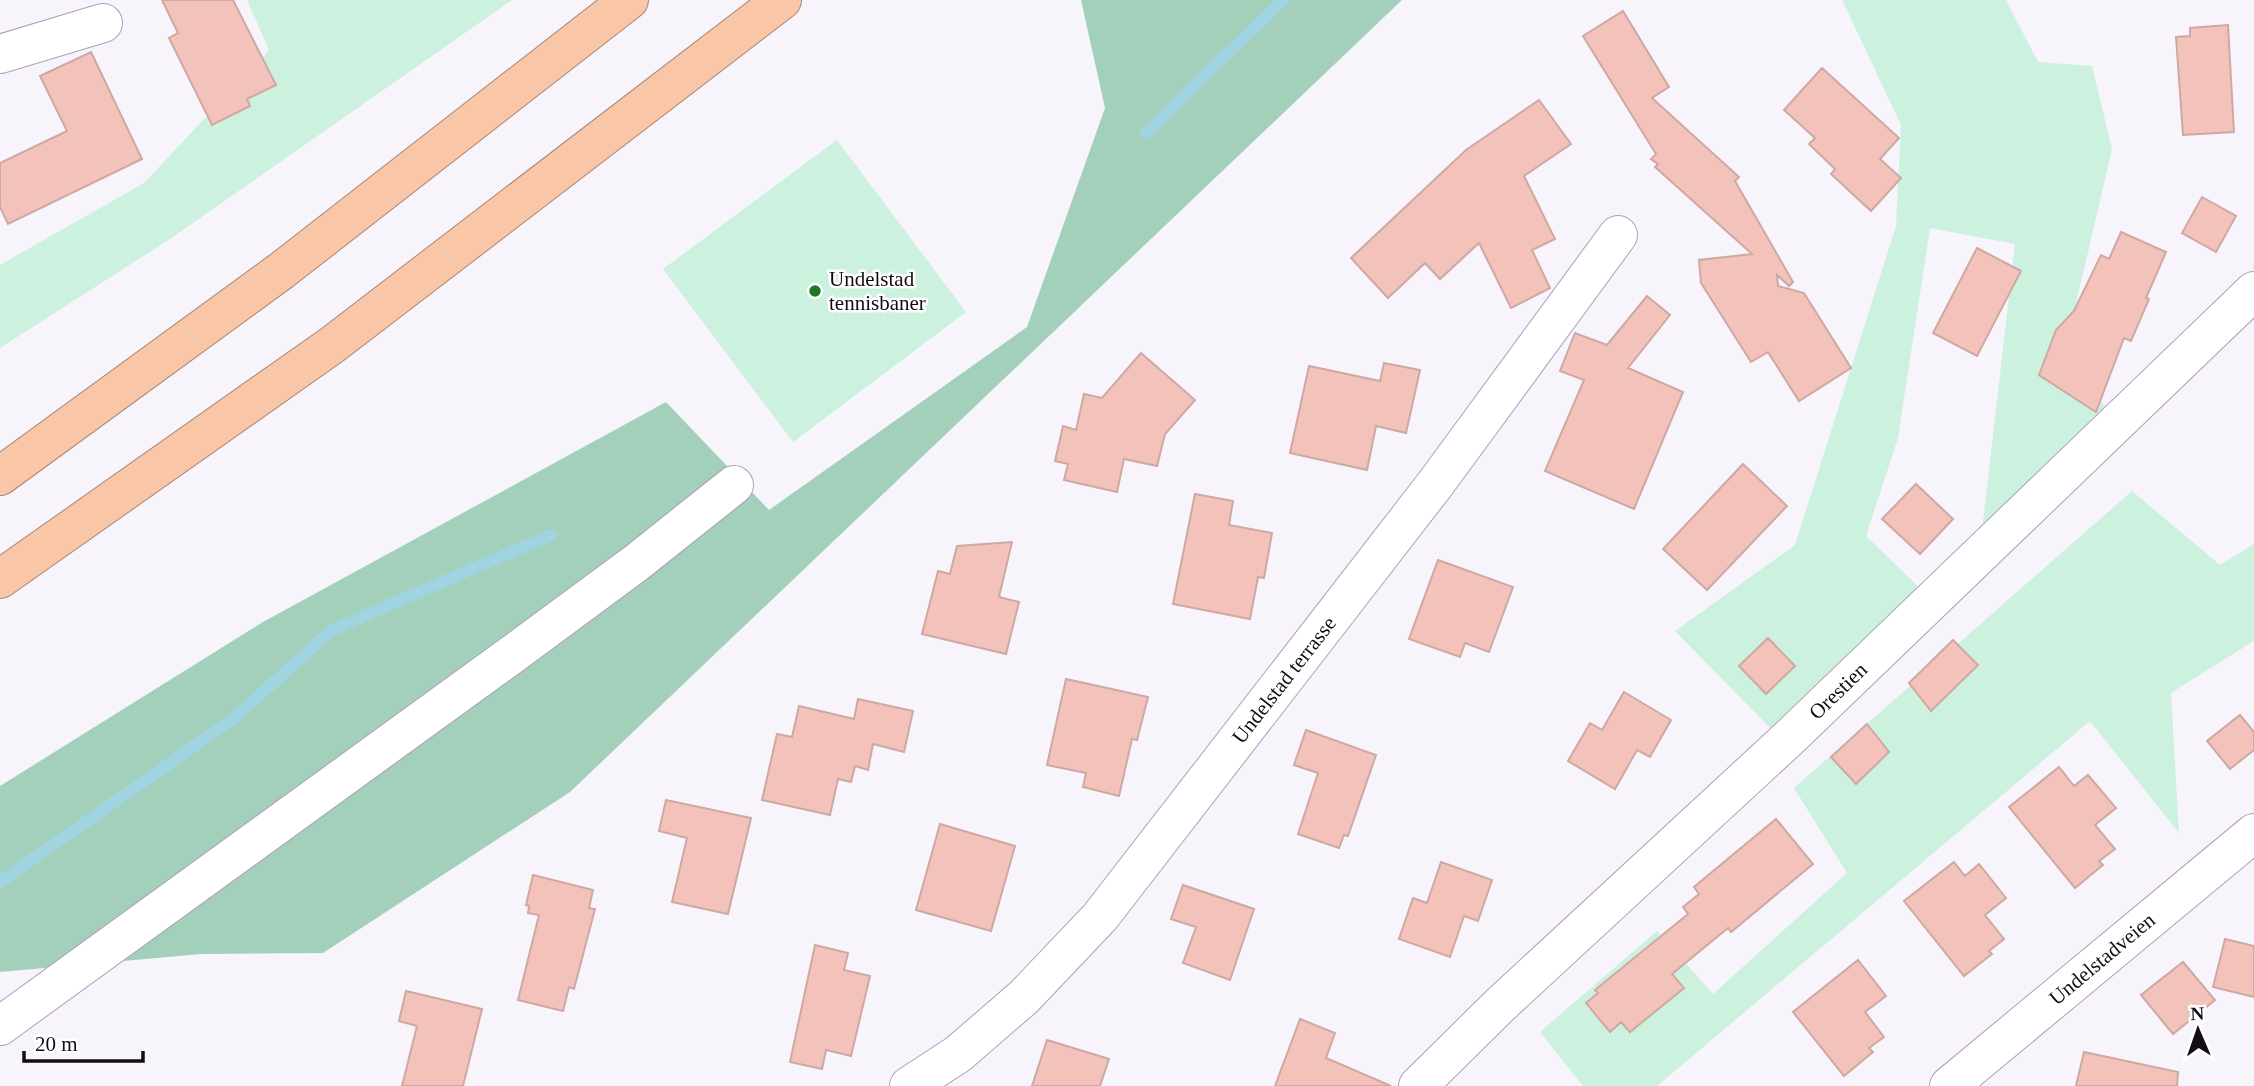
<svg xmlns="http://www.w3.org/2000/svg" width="2254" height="1086" font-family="Georgia,serif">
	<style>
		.green { fill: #ccf1df }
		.forest { fill: #a2d0ba }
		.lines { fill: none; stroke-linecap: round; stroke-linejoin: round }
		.stream { stroke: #9fd4e0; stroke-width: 12 }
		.building { fill: #f3c3bb; stroke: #cea8a2; stroke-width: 2 }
		.minor-casing { stroke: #b09eba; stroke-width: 40 }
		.highway-casing { stroke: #a88674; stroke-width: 40 }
		.minor { stroke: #fff; stroke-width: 38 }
		.highway { stroke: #f9c7a7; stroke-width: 38 }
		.poi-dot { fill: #1d7827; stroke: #fff; stroke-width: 2.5 }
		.labels { text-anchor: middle; stroke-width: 5; stroke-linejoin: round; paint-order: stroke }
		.poi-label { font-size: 21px; fill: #130c16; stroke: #fff; text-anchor: start }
		.street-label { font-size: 21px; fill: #130c16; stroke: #fff }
	</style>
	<rect width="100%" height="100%" fill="#f8f4fb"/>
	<path class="green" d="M247 0H512L170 239 0 348V265L144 183 269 50Z
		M1842 0H2006L2038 62 2092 66 2112 149 2064 355 2109 411 1981 539 2015 244 1930 228 1898 438 1866 536 1925 593 1776 734 1675 631 1795 545 1896 226 1901 125Z
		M837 140 966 312 793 442 663 269Z
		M2132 491 2220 565 2254 544V641L2171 693 2179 833 2090 721 1657 1086H1583L1540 1032 1657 931 1713 994 1847 873 1794 788Z"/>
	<path class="forest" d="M1081 0H1402L570 792 323 953 201 954 0 972V786L263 622 666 402 769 510 1027 327 1105 108Z"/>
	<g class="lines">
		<path class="stream" d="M1146 133 1283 0
			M0 882 233 719 332 630 551 535"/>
	</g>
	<path class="building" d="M162 0H233L276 85 247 99 250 106 212 125 169 38 178 33Z
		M1623 11 1669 87 1652 98 1739 177 1735 181 1793 282 1789 286 1777 275 1778 286 1804 293 1851 368 1799 401 1768 352 1751 362 1701 283 1699 260 1752 254 1655 167 1658 164 1651 159 1656 154 1583 36Z
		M2228 25 2234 132 2183 135 2176 37 2190 36V28Z
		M91 52 142 159 8 224 0 207V163L67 131 40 76Z
		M1822 68 1899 138 1880 159 1901 178 1871 211 1831 174 1835 169 1809 144 1815 138 1784 110Z
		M1539 100 1571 144 1524 176 1555 239 1532 250 1550 288 1511 308 1479 243 1440 279 1425 263 1388 298 1351 258 1466 150Z
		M2202 197 2236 216 2216 252 2182 233Z
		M2121 232 2166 252 2146 298 2149 299 2131 341 2124 338 2096 412 2039 375 2056 330 2074 311 2101 255 2109 259Z
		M1977 248 2021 271 1977 356 1933 333Z
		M1647 296 1670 315 1628 368 1683 392 1634 509 1545 471 1584 380 1560 371 1575 333 1607 345Z
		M1141 353 1195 400 1165 434 1157 466 1124 459 1117 492 1064 480 1068 464 1055 461 1063 426 1076 430 1084 394 1102 398Z
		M1384 363 1420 370 1406 433 1376 426 1367 470 1290 453 1309 366 1380 381Z
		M1743 464 1787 506 1707 590 1663 549Z
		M1916 484 1953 519 1920 554 1882 519Z
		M1195 494 1233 501 1229 525 1272 533 1264 578 1258 577 1250 619 1173 604Z
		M1012 542 999 597 1019 602 1006 654 922 634 938 571 950 574 957 546Z
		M1438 560 1513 587 1489 652 1465 643 1460 657 1409 639Z
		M1768 638 1795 666 1766 694 1739 666Z
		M1953 640 1978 665 1931 711 1909 683Z
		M1066 679 1148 697 1137 740 1132 739 1119 796 1083 787 1086 773 1047 765Z
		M1624 692 1671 720 1650 757 1637 750 1615 789 1568 761 1590 723 1602 730Z
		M858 699 913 711 904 752 873 744 868 770 855 766 851 782 838 779 830 815 762 800 777 734 792 737 799 706 854 719Z
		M2240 715 2254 732V750L2230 769 2207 741Z
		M1867 724 1889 752 1856 784 1831 757Z
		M1306 730 1376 755 1348 836 1344 835 1339 848 1298 834 1318 773 1294 765Z
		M2059 767 2074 786 2088 775 2116 808 2095 825 2115 849 2099 861 2103 865 2075 888 2009 807Z
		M666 800 751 818 728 914 672 902 687 838 659 831Z
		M1776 819 1813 864 1731 932 1728 928 1672 974 1684 988 1630 1032 1621 1022 1610 1032 1586 1003 1598 993 1595 990 1688 914 1683 907 1699 894 1694 887Z
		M940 824 1015 846 991 931 916 910Z
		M1441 862 1492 880 1478 921 1464 916 1450 957 1399 939 1413 898 1427 903Z
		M1954 862 1965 876 1979 864 2006 898 1985 915 2004 939 1989 951 1992 954 1964 976 1904 901Z
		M533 875 593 890 589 908 595 909 574 989 569 987 563 1011 518 1000 539 915 528 913 529 906 526 905Z
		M1183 885 1254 909 1230 980 1183 963 1196 927 1171 919Z
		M2225 939 2254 946V997L2213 987Z
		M815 945 848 953 844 970 870 976 851 1056 826 1050 822 1069 790 1062Z
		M1858 960 1886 996 1865 1012 1884 1037 1869 1048 1873 1052 1844 1076 1793 1012Z
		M2183 962 2215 1000 2173 1034 2141 995Z
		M406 991 482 1009 463 1086H402L417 1026 399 1021Z
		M1300 1019 1335 1033 1326 1058 1391 1086H1275Z
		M1047 1040 1109 1059 1100 1086H1032Z
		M2084 1052 2178 1072 2177 1086H2076Z"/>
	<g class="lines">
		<defs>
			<path id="minor" d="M0 54 103 23
				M0 1026 510 656 636 563 734 485
				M909 1086 958 1054 1024 997 1100 917 1436 483 1618 235
				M1418 1086 1500 1005 1788 739 2254 291
				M1949 1086 2254 833"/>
			<path id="highway" d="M0 476 281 271 629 0
				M0 579 332 345 782 0"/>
		</defs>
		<use href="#minor" class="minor-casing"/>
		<use href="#highway" class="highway-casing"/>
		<use href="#minor" class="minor"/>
		<use href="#highway" class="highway"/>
	</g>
	<circle class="poi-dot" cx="815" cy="291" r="7"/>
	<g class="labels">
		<g class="poi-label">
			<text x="829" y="286">Undelstad<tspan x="829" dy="24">tennisbaner</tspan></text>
		</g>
		<g class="street-label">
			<text transform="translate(1284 680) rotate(-52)" y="7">Undelstad terrasse</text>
			<text transform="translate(1838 691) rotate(-44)" y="7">Orestien</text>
			<text transform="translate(2102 959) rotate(-40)" y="7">Undelstadveien</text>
		</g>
	</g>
	<g transform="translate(2198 1030) rotate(358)" stroke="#ffffff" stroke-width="5" paint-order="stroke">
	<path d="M0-5L12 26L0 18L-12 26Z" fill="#130c16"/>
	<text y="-10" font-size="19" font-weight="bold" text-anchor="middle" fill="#130c16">N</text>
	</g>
	<path d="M24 1051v10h119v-10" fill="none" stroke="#130c16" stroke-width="3.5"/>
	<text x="35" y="1051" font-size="21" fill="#130c16" stroke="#ffffff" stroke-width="5" paint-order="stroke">20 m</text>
</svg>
